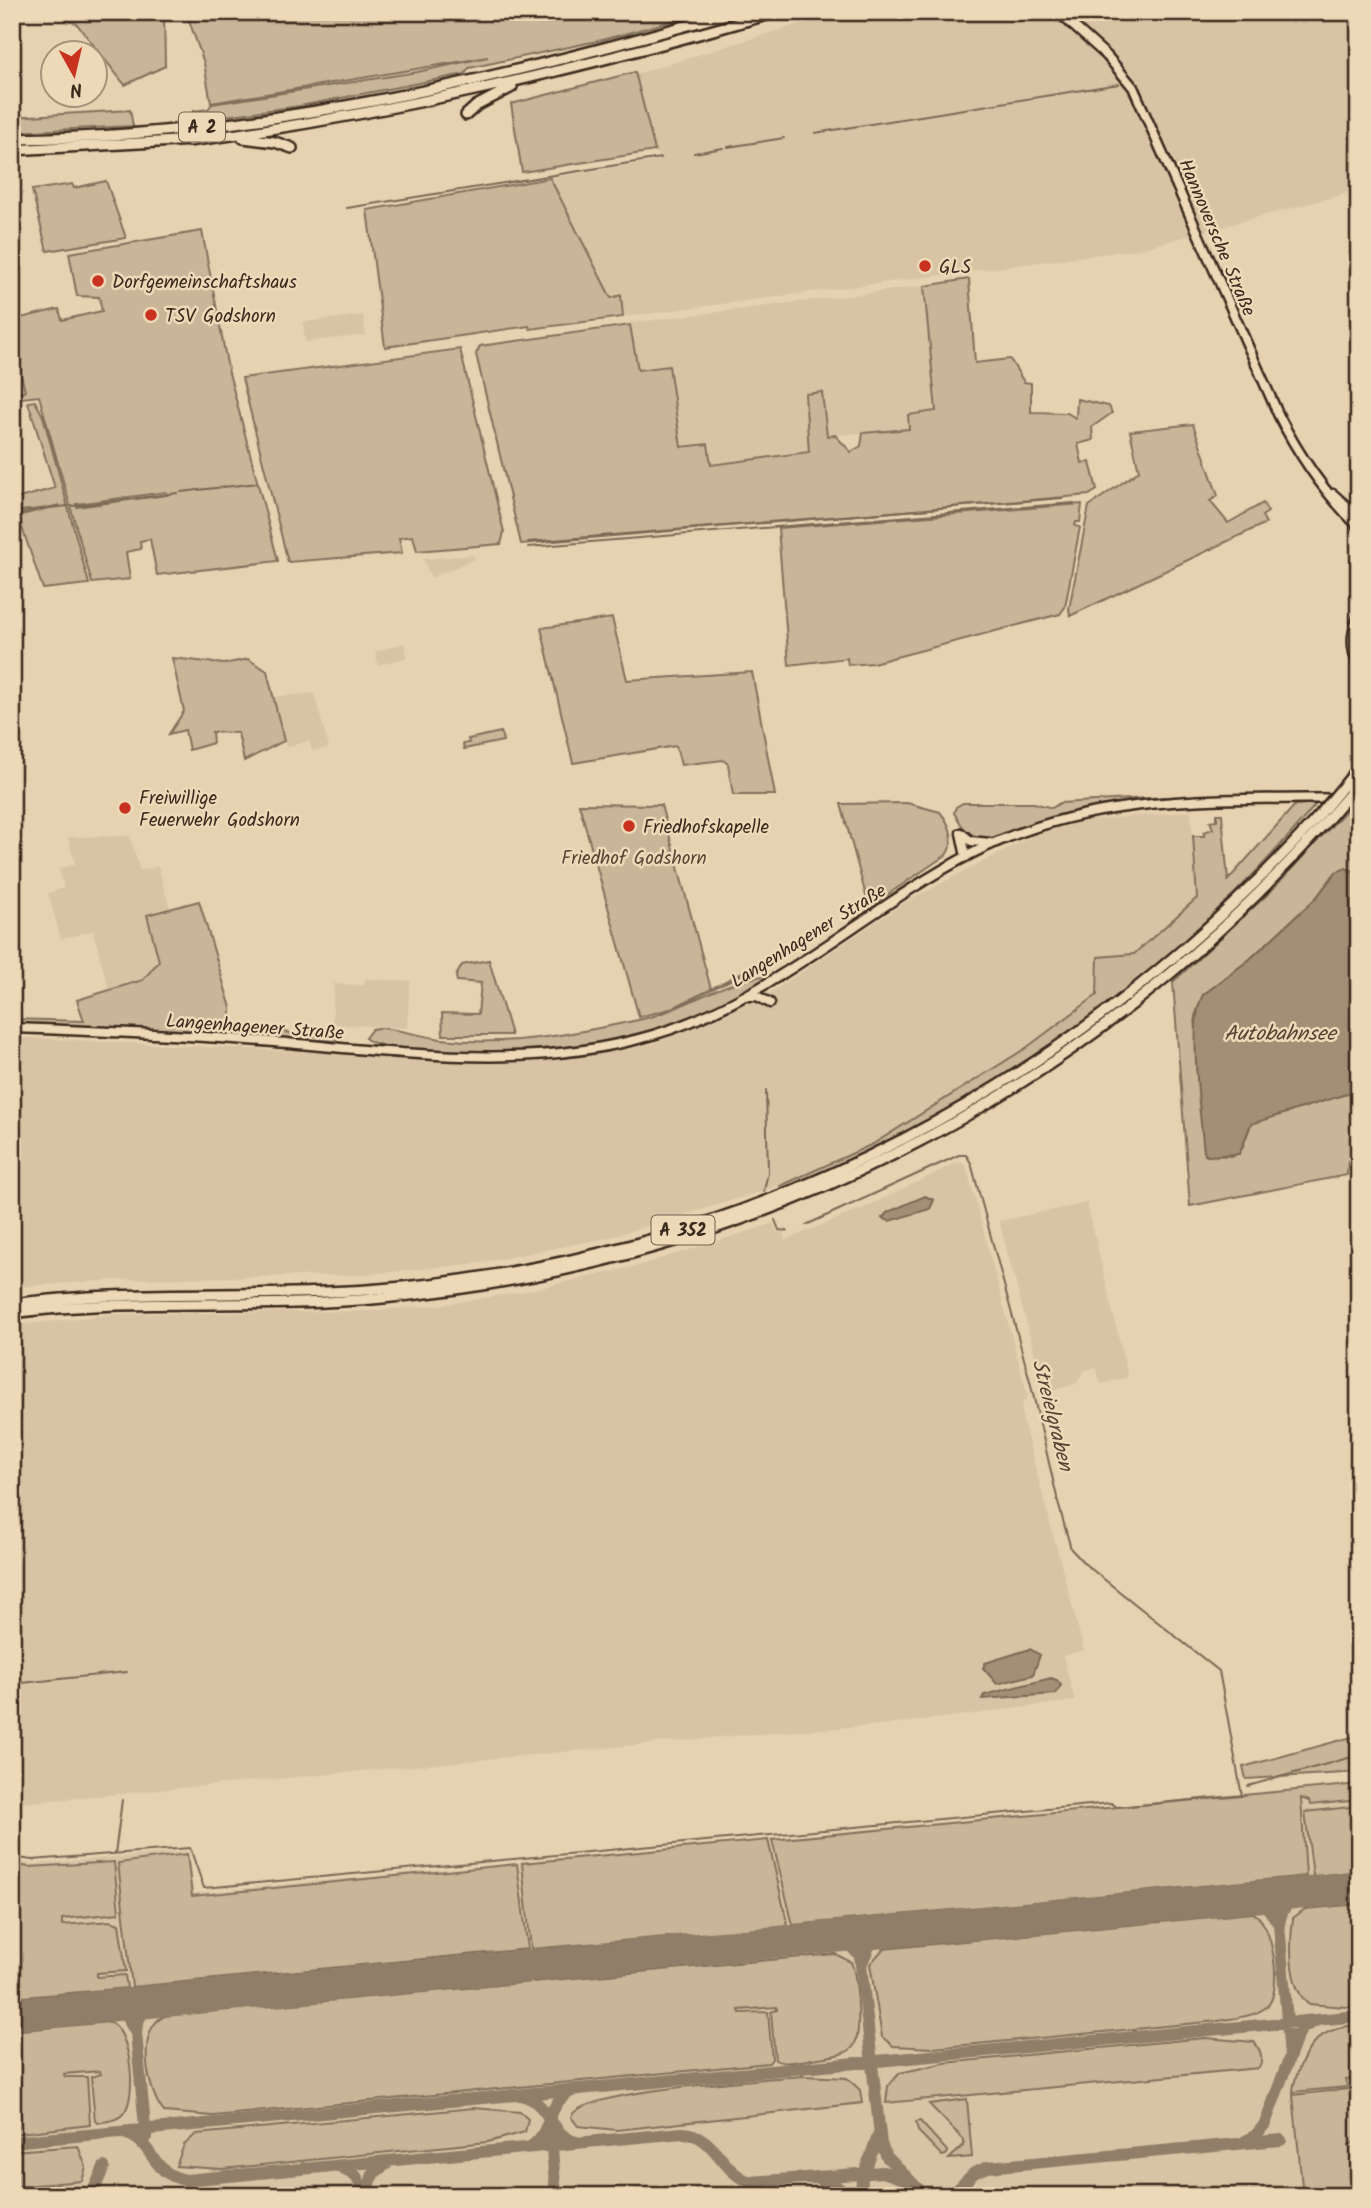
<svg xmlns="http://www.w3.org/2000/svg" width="1371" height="2208" font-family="Kalam,sans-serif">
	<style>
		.built { fill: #d8c4a4 }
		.green { fill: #c9b698; stroke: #82705b; stroke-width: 2; fill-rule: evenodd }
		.water { fill: #a38f76; stroke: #796753; stroke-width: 2 }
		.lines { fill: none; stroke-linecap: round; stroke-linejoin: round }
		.stream { stroke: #796753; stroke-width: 2 }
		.taxiway { stroke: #907e68; stroke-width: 12 }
		.runway { stroke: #907e68; stroke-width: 32 }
		.major-casing { stroke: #3b2a1e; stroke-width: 13 }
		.highway-casing { stroke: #3b2a1e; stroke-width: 14 }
		.major { stroke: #edd9b7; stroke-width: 8 }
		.highway { stroke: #edd9b7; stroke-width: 9 }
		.highway-bridge-casing { stroke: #3b2a1e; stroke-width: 14; stroke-linecap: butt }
		.highway-bridge { stroke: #edd9b7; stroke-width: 9 }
		.poi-dot { fill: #c8321e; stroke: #edd9b7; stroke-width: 2.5 }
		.labels { text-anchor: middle; stroke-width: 5; stroke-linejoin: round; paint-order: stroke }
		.shield { fill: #edd9b7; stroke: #705e4c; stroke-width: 2 }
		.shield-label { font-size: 18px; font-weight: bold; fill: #3b2a1e }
		.street-label { font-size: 19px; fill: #3b2a1e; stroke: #edd9b7 }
		.poi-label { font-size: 19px; fill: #3b2a1e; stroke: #edd9b7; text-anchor: start }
		.park-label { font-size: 19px; fill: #574636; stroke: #edd9b7 }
		.water-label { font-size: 21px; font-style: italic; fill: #554334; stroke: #edd9b7 }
	</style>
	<rect width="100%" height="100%" fill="#e6d2b1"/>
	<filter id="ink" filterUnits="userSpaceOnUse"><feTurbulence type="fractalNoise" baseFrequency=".0143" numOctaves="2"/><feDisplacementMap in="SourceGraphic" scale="14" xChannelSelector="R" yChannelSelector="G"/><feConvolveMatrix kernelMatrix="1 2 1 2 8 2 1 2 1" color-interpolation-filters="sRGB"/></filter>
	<g filter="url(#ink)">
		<path class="built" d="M838 12H1319L1322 20 1359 12V190L1140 249 623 317 621 295 611 298 550 178 661 160 655 151 636 74Z
			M924 286 936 412 909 429 827 436 822 392 805 394 809 452 711 465 681 448 669 367 638 370 630 323Z
			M363 315 366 335 305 342 303 322Z
			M473 555 475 559 431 578 423 559Z
			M404 643 407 658 378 665 375 652Z
			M314 693 329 748 312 751 309 741 286 747 272 697Z
			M1191 811 1197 898 1134 954 1098 958 1097 995 1026 1048 873 1144 780 1186 607 1238 480 1263 361 1275 133 1279 12 1287V1037L514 1062 655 1043 767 995 907 901 1036 834 1081 821Z
			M130 836 140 871 158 866 170 909 147 915 159 961 143 980 109 990 93 931 61 939 48 893 64 888 59 869 75 864 68 837Z
			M365 979 410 981 407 1028 332 1024 334 984 364 985Z
			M958 1162 966 1165 1028 1397 1022 1403V1417L1084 1650 1063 1656 1075 1701 894 1724 744 1735 12 1804V1326L113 1314 367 1311 440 1305 516 1293 637 1266 774 1223 776 1231 784 1233 785 1240 868 1206Z
			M1087 1203 1128 1377 1101 1384 1096 1367 1084 1371 1076 1384 1045 1393 999 1221Z
			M1359 1783V2141L1351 2145 1359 2151V2196H12V1860L31 1864 189 1851 194 1893Z"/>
		<path class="green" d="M60 12H164L165 66 125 85 76 23 67 21Z
			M186 12 671 13 705 12 602 40 469 68 465 74 300 106 194 120 193 111 208 109 212 104 417 72 488 57 211 103 204 63Z
			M635 72 655 151 522 172 511 104Z
			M130 110 133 126 12 132V117Z
			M550 178 611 298 621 295 623 317 530 329 529 326 385 347 367 210Z
			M106 181 126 238 47 251 32 190 72 184 74 188Z
			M202 231 228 369 278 561 157 575 150 539 140 541 141 549 126 552 130 579 92 583 39 396 22 398 20 393 25 391 12 338V320L59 309 62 320 102 311 99 297 77 296 69 253ZM166 492 167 495 77 507 76 504Z
			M969 279 975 363 1010 359 1024 382 1031 383V412L1067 413 1076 418 1077 399 1109 406 1112 413 1092 427 1093 440 1078 444 1082 463 1090 462 1097 490 1089 495 521 544 476 354 480 346 630 325 638 370 669 366 681 447 708 444 711 465 809 452 805 394 822 392 827 436 835 435 851 452 861 446 863 433 909 429 908 415 936 411 924 286Z
			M460 349 504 532 501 544 417 551 413 536 399 538 402 553 288 562 242 378Z
			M35 401 43 416 89 584 43 589 18 516 60 505 12 516V500L55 488 28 402Z
			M1193 424 1218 496 1210 501 1228 523 1263 503 1268 512 1262 516 1266 523 1070 616 1069 609 1089 506 1139 471 1130 431Z
			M1082 504 1080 522H1076L1075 526 1080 527 1065 607 1060 614 873 663 848 665 847 658 789 665 778 528Z
			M612 618 627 680 752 672 775 795H733L728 764 723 760 681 765 676 746 573 763 541 628Z
			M172 658 224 664 248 659 267 671 284 741 244 761 238 733 212 732 213 743 189 750 185 730 169 734 184 711Z
			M501 732 503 741 464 749 463 744 469 743 468 739Z
			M1166 797 1059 816 986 840 970 838 954 813 956 807 963 803H1034L1052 808 1060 803Z
			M907 803 940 812C951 825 956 841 946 855L869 907 841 804Z
			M1317 803C1175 975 987 1106 781 1190L780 1186 873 1144 1026 1048 1097 995 1098 957 1134 954 1197 898 1193 836H1204V832L1213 829 1210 821 1217 820V814H1222L1228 880 1295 805Z
			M579 804 661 805 711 989 764 960 766 963 670 1009 639 1017Z
			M1352 804H1359V875L1352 870 1336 872 1316 898 1250 959 1203 995 1195 1016 1205 1155 1234 1156 1242 1149 1251 1124 1359 1090V1169L1351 1171 1348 1160 1347 1175 1190 1206 1173 982 1269 893Z
			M199 901 231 1008V1027L343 1038 334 1041 12 1024V1019L84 1021 77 1000 143 980 159 961 147 915Z
			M489 960 511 1035H443L442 1013 478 1014 481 983 457 981 456 976 462 965Z
			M764 976 765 980C692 1028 599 1055 512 1056 487 1056 462 1053 437 1052 421 1051 376 1048 365 1038L372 1029 378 1028C399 1029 420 1036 441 1039 507 1047 573 1034 638 1020 682 1011 719 982 764 976Z
			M1359 1735V1772L1246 1779 1243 1767Z
			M1359 1784V1800L1310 1805 1309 1801 1301 1798 1306 1876 793 1925 772 1840Z
			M1359 1806V1871L1313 1876 1305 1812Z
			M768 1840 788 1926 531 1949 522 1863Z
			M187 1854 192 1896 517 1864 528 1949 132 1987 118 1863Z
			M114 1862 119 1913 62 1919V1925L111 1921 119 1924 126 1971 97 1973V1977L125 1975 127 1988 12 1998V1864L29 1867Z
			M1359 1904V2008L1308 2004C1287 1985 1290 1943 1293 1918L1305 1909Z
			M1253 1913C1273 1922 1282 1987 1269 2004 1259 2017 1232 2018 1218 2021L933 2048 893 2046 882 2037 870 1964 883 1949Z
			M835 1954 851 1962C857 1976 863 2035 853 2047 846 2056 822 2057 812 2059 801 2061 784 2065 775 2060L771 2012 777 2010V2007L739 2010 740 2013 768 2012 772 2059 769 2063 213 2116 164 2112C147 2093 135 2027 165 2016Z
			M110 2022C131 2030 138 2098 123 2114 117 2121 107 2121 98 2123L95 2121 91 2077 101 2074 100 2071 64 2074 65 2077H87L90 2125 12 2134V2031Z
			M1359 2024V2140L1349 2145 1359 2151V2196H1303L1293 2095 1359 2088 1355 2079 1346 2080 1347 2087 1293 2092C1293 2083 1297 2075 1300 2066 1313 2036 1326 2029 1359 2024Z
			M1205 2038 1254 2042C1261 2050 1264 2058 1259 2068L886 2103 888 2086 900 2073 944 2063Z
			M803 2076 847 2078 860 2090 862 2103 617 2130 578 2126 571 2117C578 2090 769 2079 803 2076Z
			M967 2099 972 2157 949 2159 964 2145V2140L929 2104Z
			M474 2108 520 2112 528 2119 525 2132 488 2142 222 2169 176 2166 184 2145 196 2134Z
			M920 2121 948 2152 946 2155 942 2156 918 2131 916 2122Z
			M78 2146 86 2167 82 2181 12 2187V2151Z"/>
		<path class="water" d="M1346 868 1359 875V1090L1251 1124 1239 1154 1207 1156 1204 1152C1201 1119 1187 1020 1203 995L1250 959 1316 898 1336 872Z
			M925 1196 934 1200 930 1209 889 1221 882 1218 888 1212Z
			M1030 1649 1040 1655 1033 1675 997 1684 983 1668 985 1663Z
			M1051 1678 1057 1680 1061 1685 1056 1694 982 1699 984 1695Z"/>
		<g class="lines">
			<path class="stream" d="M815 133 1119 84
				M728 147 784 138
				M694 153 723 148
				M347 208 661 158
				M181 492 258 483
				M72 506 178 493
				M12 512 68 506
				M528 542 1062 498
				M528 547 1074 503
				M764 1191 768 1172 766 1090
				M775 1220 779 1230 787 1231
				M12 1684 127 1672
				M1248 1786 1359 1755
				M115 1854 122 1800
				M12 1857 32 1860 190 1848 204 1888 1111 1803 1117 1807 1242 1796 1219 1671 1085 1564 1071 1549 1059 1506 1030 1381 971 1163 966 1155H959L806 1225"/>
			<path class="taxiway" d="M1245 1898 1266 1905 1279 1924 1290 2056
				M1279 1924C1282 1904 1293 1896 1311 1892
				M822 1938 846 1941 860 1956 881 2144 887 2157 925 2196
				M862 1963 871 1942 893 1931
				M101 2006 125 2014 136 2033C137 2012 150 2004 169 2000
				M136 2033 146 2137
				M524 2096C550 2104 550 2135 576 2142
				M123 2133C154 2139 149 2174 186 2180L682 2133C716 2134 720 2172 750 2182L883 2172 910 2181
				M551 2137 556 2196
				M12 2142 1359 2016
				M1244 2142 1256 2135 1265 2124 1297 2037 1302 2028 1316 2021
				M530 2147C553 2133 546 2102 572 2091
				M339 2167 356 2176 366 2195
				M822 2180 835 2185 848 2196
				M91 2196 104 2167
				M366 2196 373 2174 388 2163
				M861 2196 862 2179 878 2136
				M951 2196 974 2173 988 2167 1281 2140"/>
			<path class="runway" d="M12 2015 1359 1887"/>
			<defs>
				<path id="major" d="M1058 12 1107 56 1133 87 1279 416C1300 457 1326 495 1359 527
					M1333 494 1359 517
					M961 833 971 841 990 843
					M961 833 966 857
					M748 996H757L770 1003
					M12 1028C99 1031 187 1035 274 1042 400 1052 528 1072 653 1035 772 1000 863 910 971 854 1093 791 1226 800 1359 798"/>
				<path id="highway" d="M466 115 476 106 512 87
					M243 138 275 142 292 148
					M12 139C258 137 499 80 734 12
					M188 141C389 115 583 68 777 12
					M12 150 194 140
					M1359 617C1351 634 1351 649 1359 665
					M1351 777 1359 768
					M12 1304C142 1287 273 1300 403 1287 762 1251 1077 1083 1317 818
					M12 1313C135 1297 260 1310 383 1298 752 1262 1076 1102 1323 825"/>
			</defs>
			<use href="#major" class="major-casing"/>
			<use href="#highway" class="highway-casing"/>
			<use href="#major" class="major"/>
			<use href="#highway" class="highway"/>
			<defs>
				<path id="highway-bridge" d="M1317 818 1351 777
					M1323 825 1359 783"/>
			</defs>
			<use href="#highway-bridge" class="highway-bridge-casing"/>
			<use href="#highway-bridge" class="highway-bridge"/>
		</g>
	</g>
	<g class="poi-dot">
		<circle cx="925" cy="266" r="7"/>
		<circle cx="98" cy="281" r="7"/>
		<circle cx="151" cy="315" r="7"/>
		<circle cx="125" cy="808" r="7"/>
		<circle cx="629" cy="826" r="7"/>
	</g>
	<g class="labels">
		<g class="shield">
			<rect x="179" y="112.5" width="46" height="29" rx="5"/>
			<rect x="651.5" y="1215.5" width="63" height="29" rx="5"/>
		</g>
		<g class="shield-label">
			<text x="202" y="133">A 2</text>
			<text x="683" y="1236">A 352</text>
		</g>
		<g class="street-label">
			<text transform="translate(1218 237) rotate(67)" y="7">Hannoversche Straße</text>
			<text transform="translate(808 935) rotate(-32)" y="7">Langenhagener Straße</text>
			<text transform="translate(255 1026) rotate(4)" y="7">Langenhagener Straße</text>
		</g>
		<g class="poi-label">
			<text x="939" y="273">GLS</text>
			<text x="112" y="288">Dorfgemeinschaftshaus</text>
			<text x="165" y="322">TSV Godshorn</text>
			<text x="139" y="804">Freiwillige<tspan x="139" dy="22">Feuerwehr Godshorn</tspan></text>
			<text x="643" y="833">Friedhofskapelle</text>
		</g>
		<g class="park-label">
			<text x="634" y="864">Friedhof Godshorn</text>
		</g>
		<g class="water-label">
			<text x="1280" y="1040">Autobahnsee</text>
			<text transform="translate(1053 1415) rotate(76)" y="7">Streielgraben</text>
		</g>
	</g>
	<rect width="1371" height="2208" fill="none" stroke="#edd9b7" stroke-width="42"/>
	<rect x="21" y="21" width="1329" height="2166" fill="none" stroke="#3b2a1e" stroke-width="2.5" filter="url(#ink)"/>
	<g transform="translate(74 74) rotate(172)"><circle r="33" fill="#edd9b7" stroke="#a6937a" stroke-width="2"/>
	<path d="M0-5L12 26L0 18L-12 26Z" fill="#c8321e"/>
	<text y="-10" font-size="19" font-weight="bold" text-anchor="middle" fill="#3b2a1e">N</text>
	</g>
</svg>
